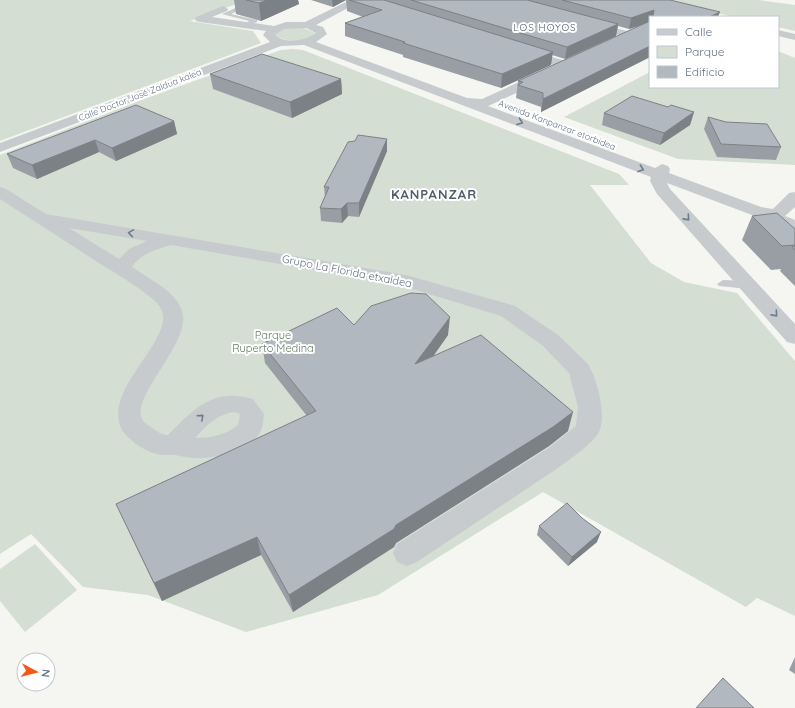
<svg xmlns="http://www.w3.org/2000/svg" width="795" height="708" font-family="Quicksand,sans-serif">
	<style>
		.green { fill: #d5ded2 }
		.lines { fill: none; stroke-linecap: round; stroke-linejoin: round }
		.service { fill: #c8cbce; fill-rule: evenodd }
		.minor { fill: #c8cbce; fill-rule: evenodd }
		.wall { fill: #989ea4 }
		.shaded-wall { fill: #7c8186 }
		.building { fill: #b1b8bf; stroke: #7c8186 }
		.oneway { stroke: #6b7c8d }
		.labels { text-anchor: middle; stroke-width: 4; stroke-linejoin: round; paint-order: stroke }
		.far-street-label { font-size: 9px; fill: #617386; stroke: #fff }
		.far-neighbourhood-label { font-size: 10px; letter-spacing: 1px; fill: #505d6a; stroke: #fff }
		.street-label { font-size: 11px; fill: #617386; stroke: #fff }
		.park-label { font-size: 11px; fill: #647c61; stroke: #fff }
		.far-district-label { font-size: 13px; font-weight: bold; letter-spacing: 1px; fill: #505d6a; stroke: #fff }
	</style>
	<rect width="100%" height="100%" fill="#f5f6f1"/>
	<path class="green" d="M0 0H247L190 21 253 31 261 43 0 141Z
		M662 0H759L795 5V31L778 27V17H734Z
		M285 28H304L315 33V35C302 42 288 43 275 36V34Z
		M293 49 303 50 619 174 629 185H590L651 263 684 282 737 293 795 361V616L757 598 746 607 543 492 378 595 246 632 148 595 83 587 31 534 0 554V155L144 99 281 50Z
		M778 51 795 58V165L678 159 564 117 650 72V87H778Z
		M35 544 77 590 25 632 0 601V569Z"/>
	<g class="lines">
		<path class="service" d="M253 0H261L231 14 257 20V22L249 26 244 25 249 21 222 14Z
			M723 280 748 281 754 285 748 289 719 286 717 284Z"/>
		<path class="minor" d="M350 0H363L316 25 323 27 327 34 316 42 467 98 482 99 541 72H549L551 75 549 78 488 106 655 168 662 164 668 166 670 169 669 173 761 207 773 209 789 193 795 192V207L785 216 795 220V231L667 183 670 189 795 324V344L787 342 657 194 650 181 651 177 304 45 281 46 0 152V143L270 42 263 35 266 31 200 22 196 21 195 19 196 17 223 6 228 9 227 11 212 17 274 26 286 22H305ZM306 28 316 33C306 41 284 44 275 35L284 29Z
			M589 21 634 33 636 35 630 38 585 26 584 24Z
			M778 30 795 34V40L778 36Z
			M523 49 570 62 572 65 566 69 519 54 517 52Z
			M0 187 6 189 46 214 406 275 515 306 558 335 588 364C597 379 607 415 599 432 592 447 544 477 528 488 491 513 454 537 417 562L407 566 397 562 393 553 397 544 550 447 576 426 578 407 569 373 542 345 501 316 396 284 171 245C157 249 140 254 132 267 149 279 176 291 182 311 193 343 125 400 144 422 146 424 150 426 152 428 157 431 161 435 168 435 193 409 214 387 253 399L264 414C263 421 263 428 259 434 250 449 222 457 205 458 194 459 185 457 175 455 169 454 163 456 157 454 146 452 126 439 121 428 102 385 186 333 157 303 145 291 117 274 102 265 68 243 34 221 0 199ZM69 228 147 241 129 249 119 259ZM233 412 238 413 240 415 238 425C225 435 212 438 195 438 206 426 216 415 233 412Z"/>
	</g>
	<path class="wall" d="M234 0H298L299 4 261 21 236 14Z
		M311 0H670L718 17H650V57L541 112V107L516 98 518 81 642 25 629 29 618 26 616 36 565 59 552 55 551 65 501 88 403 57V55L345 36V23L363 17 347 11 346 0 333 7Z
		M210 74 341 79 342 94 292 118 213 89Z
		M668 107 694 112 690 125 660 145 602 125 604 113Z
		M708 117 781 147 776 160 717 157 704 129Z
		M174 121 177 134 116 161 99 152 37 179 13 168 7 154Z
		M387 139V151L359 217 348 216 342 223 321 221 320 208 325 197 324 187Z
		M752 216 795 229V286L780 271 781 269 771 270 742 240Z
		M354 325 448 335 434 355 568 431 549 446 396 543 394 547 293 612 261 555 162 601 116 504 307 416 265 363 262 344Z
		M539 526 597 542 568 566 537 535Z
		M795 657V674L789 670Z"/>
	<path class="shaded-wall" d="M267 0H298L299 4 261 21 259 3Z
		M332 0H346L333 7Z
		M654 10 652 17H650V22L629 29 631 18Z
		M720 12 718 17H709Z
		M618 24 616 36 565 59 567 47Z
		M650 46V57L541 112 543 99Z
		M553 52 551 65 501 88 502 74Z
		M341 79 342 94 292 118 290 102Z
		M694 112 690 125 660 145 664 133Z
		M174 121 177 134 116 161 112 148Z
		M387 139V151L359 217V203Z
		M95 140 99 152 37 179 32 165Z
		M347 203 348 216 342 223 341 209Z
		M450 317 448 335 415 382V364Z
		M573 412 568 431 549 446 396 543 394 547 293 612 289 595 396 525Z
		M601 532 597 542 568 566 572 557Z
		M257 537 261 555 162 601 154 583Z"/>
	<path class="building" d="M246 0H267L259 3Z
		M349 0H384L553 52 502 74 403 43 405 42 345 23 382 10Z
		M411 0H527L618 24 567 47Z
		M562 0H670L720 12 709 17H653L654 10 631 18Z
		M650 21V46L543 99V93L518 85 523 82 518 81Z
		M262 54 341 79 290 102 210 74Z
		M632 96 668 107 671 105 694 112 664 133 604 113Z
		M136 105 174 121 112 148 95 140 32 165 7 154Z
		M708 117 726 122 767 124 781 147 721 144Z
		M358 135 387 139 359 203H347L341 209 320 208 329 187H324L348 142 355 141Z
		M777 213 795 229V245L782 246 752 216Z
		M795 246V250L792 247Z
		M411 293 426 294 450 317 415 364 481 335 573 412 553 427 396 525 394 529 289 595 257 537 154 583 116 504 316 411 262 344 337 308 354 325 371 306Z
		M567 503 582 518 601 532 572 557 539 526Z
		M723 678 754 708H696Z"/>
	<defs><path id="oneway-chevron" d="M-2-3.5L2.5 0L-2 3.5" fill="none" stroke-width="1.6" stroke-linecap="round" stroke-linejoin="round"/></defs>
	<g class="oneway">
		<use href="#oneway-chevron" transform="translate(520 122) rotate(21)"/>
		<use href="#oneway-chevron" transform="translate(641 169) rotate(20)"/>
		<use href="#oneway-chevron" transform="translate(687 218) rotate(48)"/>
		<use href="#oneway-chevron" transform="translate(131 233) rotate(-171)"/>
		<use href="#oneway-chevron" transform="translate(775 314) rotate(48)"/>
		<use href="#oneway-chevron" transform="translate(201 417) rotate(-42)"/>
	</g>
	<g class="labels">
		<g class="far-street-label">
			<text transform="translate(140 95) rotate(-21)" y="3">Calle Doctor José Zaldua kalea</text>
			<text transform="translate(557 125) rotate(21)" y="3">Avenida Kanpanzar etorbidea</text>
		</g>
		<g class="far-neighbourhood-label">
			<text x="545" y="31">LOS HOYOS</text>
		</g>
		<g class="street-label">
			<text transform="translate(347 271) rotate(11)" y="4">Grupo La Florida etxaldea</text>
		</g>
		<g class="park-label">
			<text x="273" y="339">Parque<tspan x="273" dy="13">Ruperto Medina</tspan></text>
		</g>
		<g class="far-district-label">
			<text x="434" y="199">KANPANZAR</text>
		</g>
	</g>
	<rect x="649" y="16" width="130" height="72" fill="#ffffff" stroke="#c0c7cf"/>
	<rect x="657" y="29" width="20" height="6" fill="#c8cbce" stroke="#c0c7cf"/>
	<text x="685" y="36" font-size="12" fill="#617386">Calle</text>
	<rect x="657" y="46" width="20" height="12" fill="#d5ded2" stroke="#c0c7cf"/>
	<text x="685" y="56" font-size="12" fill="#617386">Parque</text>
	<rect x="657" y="66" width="20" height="12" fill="#b1b8bf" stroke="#c0c7cf"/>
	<text x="685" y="76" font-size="12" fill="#617386">Edificio</text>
	<g transform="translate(36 672) rotate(97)"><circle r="19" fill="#ffffff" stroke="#c0c7cf"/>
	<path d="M0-3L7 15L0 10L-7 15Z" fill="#f55812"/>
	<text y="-6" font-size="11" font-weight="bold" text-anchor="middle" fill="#617386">N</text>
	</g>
</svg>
